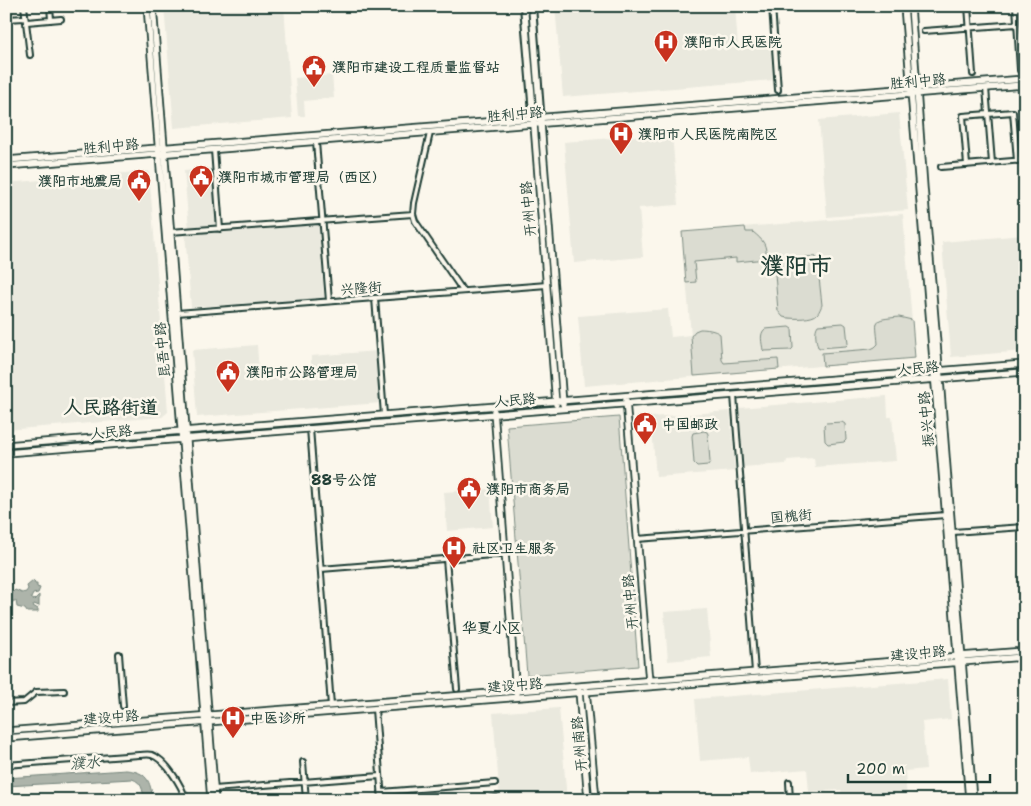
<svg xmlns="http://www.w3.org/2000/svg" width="1031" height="806" font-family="'Shantell Sans','LXGW WenKai TC',sans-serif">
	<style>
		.built { fill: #eae9de }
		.green { fill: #dbdcd1; stroke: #7d8c82 }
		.water { fill: #adb4aa; stroke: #74847b }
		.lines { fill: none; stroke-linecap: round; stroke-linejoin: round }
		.street-casing { stroke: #1f3d34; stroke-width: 8 }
		.secondary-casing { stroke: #1f3d34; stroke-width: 9 }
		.primary-casing { stroke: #1f3d34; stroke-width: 10 }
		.street { stroke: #fbf7ec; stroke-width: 4 }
		.secondary { stroke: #fbf7ec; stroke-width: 5.5 }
		.primary { stroke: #fbf7ec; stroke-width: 6 }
		.labels { text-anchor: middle; stroke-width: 5; stroke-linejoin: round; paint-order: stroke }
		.poi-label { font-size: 14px; font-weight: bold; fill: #1f3d34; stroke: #fbf7ec; text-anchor: start }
		.street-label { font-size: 14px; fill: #1f3d34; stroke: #fbf7ec }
		.neighbourhood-label { font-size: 15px; font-weight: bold; fill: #1f3d34; stroke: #fbf7ec }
		.water-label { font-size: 15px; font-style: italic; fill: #425b52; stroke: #fbf7ec }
		.district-label { font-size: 19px; font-weight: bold; fill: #1f3d34; stroke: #fbf7ec }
		.town-label { font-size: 24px; font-weight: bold; fill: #1f3d34; stroke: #fbf7ec }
	</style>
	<rect width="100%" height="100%" fill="#fbf7ec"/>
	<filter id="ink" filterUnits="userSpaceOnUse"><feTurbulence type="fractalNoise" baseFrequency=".02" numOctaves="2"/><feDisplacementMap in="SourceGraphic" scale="10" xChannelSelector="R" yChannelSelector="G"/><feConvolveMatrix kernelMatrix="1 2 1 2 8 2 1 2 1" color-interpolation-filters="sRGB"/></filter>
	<g filter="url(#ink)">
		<path class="built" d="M164 6H204L205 10 231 8V6H284L292 118 174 128Z
			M555 6H735L738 46 770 44 773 80 563 97Z
			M332 75 334 98 304 101 305 116H298L295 78Z
			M899 113 908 210 827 217 819 120Z
			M672 133 678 205 639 208 643 257 574 263 564 142Z
			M214 168 218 226 189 229 184 171Z
			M149 171 168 412 162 417 6 430V183Z
			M903 214 915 358 584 386 578 316 668 309 671 337 691 335 682 232Z
			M319 223 324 298 191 307 185 233Z
			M1025 235V351L951 357 942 242Z
			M257 345 259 373 311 370V356L378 351 381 403 197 417 192 350Z
			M887 396 888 417H892L896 461 815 467 814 458 787 460 786 464 742 467 738 408Z
			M730 411 735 471 656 477 651 417Z
			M490 489 493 527 447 531 444 492Z
			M707 609 711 657 668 661 664 612Z
			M948 679 951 719 922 722 926 769 905 771 907 800H843L841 790 809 792 807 769 750 774 748 757 700 761 695 699Z
			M559 708 567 800H500L493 713Z"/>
		<path class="green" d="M745 227 746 232H753C764 241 767 245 766 259L736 262V258L694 262 696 282 686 283 682 232Z
			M815 256 817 259 822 305C820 309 819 314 814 316 808 319 790 319 783 317L778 311 774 262 777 260Z
			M899 317 912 320 915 358 823 366 822 353 871 349 875 347 878 344C876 318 872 320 899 317Z
			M843 323 846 325 848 344 846 346 820 348 818 347C816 341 814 330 818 325Z
			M789 327 792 329 793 348 791 350 764 351 763 350C762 343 759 334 765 329Z
			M700 329C706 329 715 330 720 334L722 360 724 363 778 359 779 369 694 376 691 336 695 331Z
			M619 417 638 666 527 675 507 426Z
			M842 422 845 424 846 440 844 442 828 444 825 441 824 425 826 423Z
			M704 431 707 432 708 434 710 462 708 465 697 466 694 463 692 436 693 433Z"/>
		<path class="water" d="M33 581H34L35 584H37V587L40 588 38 593 33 594 31 598 34 600 39 595V606L34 604 33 606 38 609V612H27L25 609 17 607 16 601H13L12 603 10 601V595L15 590 22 593 26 592 28 589 27 586Z
			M126 770C147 772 150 780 153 800H144C143 790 142 782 132 779L6 786V778Z"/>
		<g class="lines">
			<defs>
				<path id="street" d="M24 6 30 55
					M50 6 51 20
					M772 6 778 90
					M968 6 973 74
					M1016 6 1020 70
					M6 19 25 18
					M27 22 61 19
					M924 31 1017 24
					M986 88 992 163
					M430 133 414 203 413 214 415 221 463 291
					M316 142 329 301
					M214 150 220 229
					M967 165 963 116 1013 112 1017 161
					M941 167 1025 160
					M170 232 413 214
					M375 298 384 415
					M177 313 547 285
					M734 395 755 672
					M310 428 331 706
					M953 532 1025 527
					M637 539 946 515
					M446 559 457 689
					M321 569 505 554
					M119 654 123 706
					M6 703 24 702 36 692 64 691
					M375 709 382 800
					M303 762 306 800
					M6 765 139 755C143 755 148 754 152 755 166 760 182 786 186 800
					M789 782 790 800
					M214 789 380 776
					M381 792 495 783
					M7 796V800
					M477 800 496 798"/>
				<path id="secondary" d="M147 6 211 800
					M153 6 215 800
					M904 6 969 800
					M911 6 924 187 940 379 973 800
					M541 124 563 404
					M534 125 556 404
					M6 160 1025 79
					M6 166 1025 85
					M626 400 649 682
					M494 411 516 693
					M6 445 1025 364
					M6 453 1025 372
					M586 690 596 800
					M579 691 588 800
					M6 731 1025 651
					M6 738 1025 657"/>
				<path id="primary" d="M524 6 534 125
					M532 6 541 124"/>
			</defs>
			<use href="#street" class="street-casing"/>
			<use href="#secondary" class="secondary-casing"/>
			<use href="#primary" class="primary-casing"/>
			<use href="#street" class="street"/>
			<use href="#secondary" class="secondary"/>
			<use href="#primary" class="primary"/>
		</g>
	</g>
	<defs>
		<symbol id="hospital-pin" viewBox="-11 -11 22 30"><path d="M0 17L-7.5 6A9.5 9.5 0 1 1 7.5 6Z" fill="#c8321e" stroke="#fbf7ec"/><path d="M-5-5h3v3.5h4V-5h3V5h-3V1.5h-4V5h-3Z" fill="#fff"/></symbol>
		<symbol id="civic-pin" viewBox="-11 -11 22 30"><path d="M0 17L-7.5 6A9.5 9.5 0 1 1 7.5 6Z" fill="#c8321e" stroke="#fbf7ec"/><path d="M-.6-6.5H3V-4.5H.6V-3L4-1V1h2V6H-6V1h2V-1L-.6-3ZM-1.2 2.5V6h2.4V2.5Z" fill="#fff"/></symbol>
	</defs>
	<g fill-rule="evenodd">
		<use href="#hospital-pin" x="652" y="28" width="28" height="38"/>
		<use href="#civic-pin" x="300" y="53" width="28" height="38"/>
		<use href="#hospital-pin" x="607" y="120" width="28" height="38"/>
		<use href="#civic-pin" x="187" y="163" width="28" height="38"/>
		<use href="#civic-pin" x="125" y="167" width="28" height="38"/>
		<use href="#civic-pin" x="214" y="358" width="28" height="38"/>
		<use href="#civic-pin" x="631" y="410" width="28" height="38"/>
		<use href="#civic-pin" x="455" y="475" width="28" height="38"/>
		<use href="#hospital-pin" x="440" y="534" width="28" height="38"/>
		<use href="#hospital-pin" x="219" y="704" width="28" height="38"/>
	</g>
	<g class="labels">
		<g class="poi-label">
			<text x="684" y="47">濮阳市人民医院</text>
			<text x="332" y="72">濮阳市建设工程质量监督站</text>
			<text x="638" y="139">濮阳市人民医院南院区</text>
			<text x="218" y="182">濮阳市城市管理局（西区）</text>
			<text x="122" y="186" text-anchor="end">濮阳市地震局</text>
			<text x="246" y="377">濮阳市公路管理局</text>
			<text x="662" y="429">中国邮政</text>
			<text x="486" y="494">濮阳市商务局</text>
			<text x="472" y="553">社区卫生服务</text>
			<text x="250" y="723">中医诊所</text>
		</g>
		<g class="street-label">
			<text transform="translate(918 81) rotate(-5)" y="5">胜利中路</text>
			<text transform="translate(515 114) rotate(-5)" y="5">胜利中路</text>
			<text transform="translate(111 146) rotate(-5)" y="5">胜利中路</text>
			<text transform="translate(528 209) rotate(-95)" y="5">开州中路</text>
			<text transform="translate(361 288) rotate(-4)" y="5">兴隆街</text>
			<text transform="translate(162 350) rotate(-95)" y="5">昆吾中路</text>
			<text transform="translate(918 368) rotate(-5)" y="5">人民路</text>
			<text transform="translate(515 400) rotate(-5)" y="5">人民路</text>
			<text transform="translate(926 419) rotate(-95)" y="5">振兴中路</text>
			<text transform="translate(111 432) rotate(-5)" y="5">人民路</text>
			<text transform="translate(791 516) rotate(-5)" y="5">国槐街</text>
			<text transform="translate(630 602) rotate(-95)" y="5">开州中路</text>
			<text transform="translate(918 653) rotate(-5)" y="5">建设中路</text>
			<text transform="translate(515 685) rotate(-4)" y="5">建设中路</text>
			<text transform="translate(111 717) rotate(-4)" y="5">建设中路</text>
			<text transform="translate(579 744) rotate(-95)" y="5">开州南路</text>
		</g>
		<g class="neighbourhood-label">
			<text x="344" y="485">88号公馆</text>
			<text x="492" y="633">华夏小区</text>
		</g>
		<g class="water-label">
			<text transform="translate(85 763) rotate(-4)" y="5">濮水</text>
		</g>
		<g class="district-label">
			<text x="111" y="414">人民路街道</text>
		</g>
		<g class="town-label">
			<text x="796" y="274">濮阳市</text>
		</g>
	</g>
	<rect width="1031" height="806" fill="none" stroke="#fbf7ec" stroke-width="25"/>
	<rect x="12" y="12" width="1006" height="781" fill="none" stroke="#1f3d34" stroke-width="2" filter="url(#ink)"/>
	<path d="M848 774v8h142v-8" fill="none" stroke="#1f3d34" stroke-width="2.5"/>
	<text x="856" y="774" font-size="15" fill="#1f3d34" stroke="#fbf7ec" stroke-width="4" paint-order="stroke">200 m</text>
</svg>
